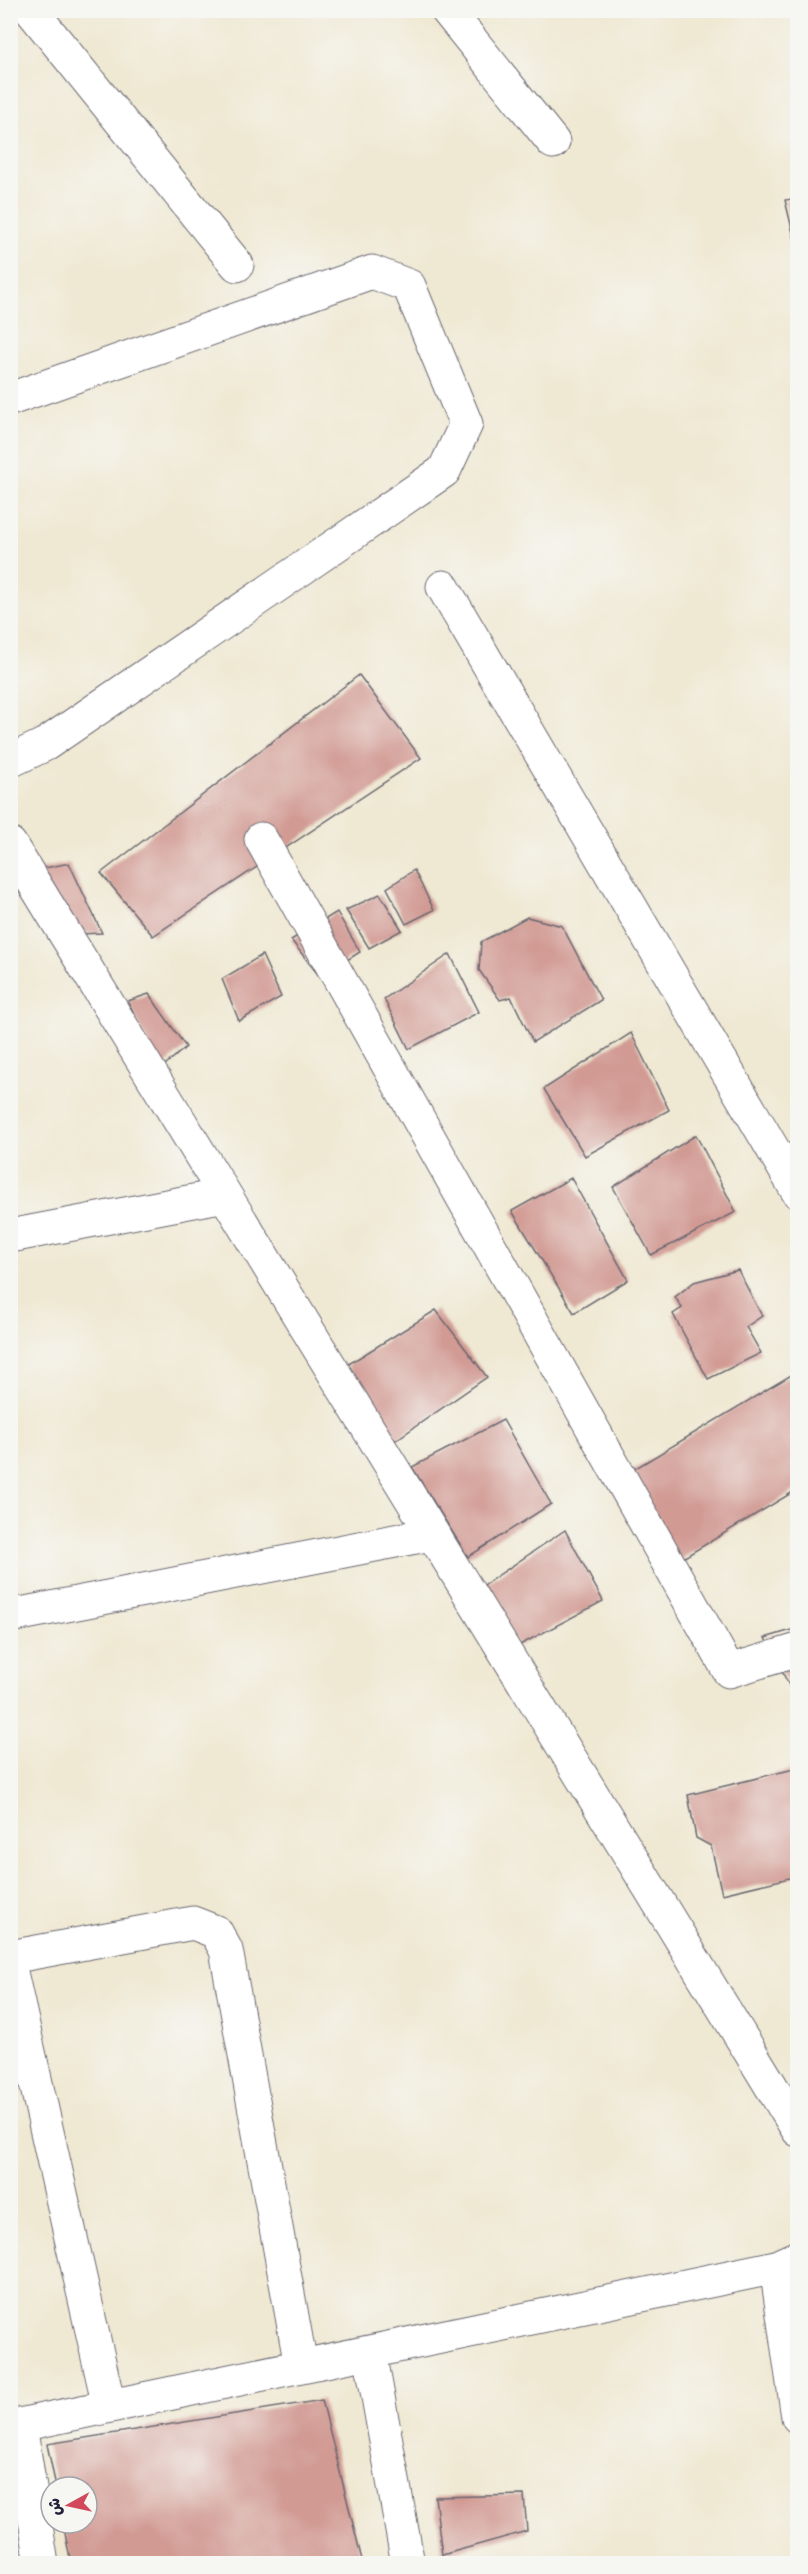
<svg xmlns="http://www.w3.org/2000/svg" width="808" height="2574" font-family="'Gochi Hand','Playpen Sans Arabic',sans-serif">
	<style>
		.building { fill: #d19a93 }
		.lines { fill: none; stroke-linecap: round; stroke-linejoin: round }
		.street-casing { stroke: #6a6770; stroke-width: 35 }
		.street { stroke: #fff; stroke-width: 33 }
	</style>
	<rect width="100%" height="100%" fill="#f6f6f2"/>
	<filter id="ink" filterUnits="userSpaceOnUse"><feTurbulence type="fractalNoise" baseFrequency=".0167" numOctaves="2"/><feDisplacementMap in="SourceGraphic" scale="12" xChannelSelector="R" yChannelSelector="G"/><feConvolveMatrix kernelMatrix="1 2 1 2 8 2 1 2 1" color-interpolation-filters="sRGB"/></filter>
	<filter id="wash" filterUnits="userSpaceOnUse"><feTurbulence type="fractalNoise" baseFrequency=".008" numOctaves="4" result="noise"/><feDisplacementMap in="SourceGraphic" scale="24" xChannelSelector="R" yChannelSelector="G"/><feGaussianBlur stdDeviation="1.35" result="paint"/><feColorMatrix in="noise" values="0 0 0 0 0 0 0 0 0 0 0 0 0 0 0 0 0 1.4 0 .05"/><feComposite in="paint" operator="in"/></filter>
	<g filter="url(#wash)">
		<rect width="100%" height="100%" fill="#efe8d2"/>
		<g id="blocks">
			<path class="building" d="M798 198V241H795L785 200Z
				M359 675 421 758 153 936 101 873Z
				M69 863 102 933 79 934 31 871Z
				M414 870 434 910 406 924 387 888Z
				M380 894 402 930 369 948 346 910Z
				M337 912 360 952 320 977 291 940Z
				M527 917 562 926 601 1000 533 1042 511 997 500 1000 479 970 481 942Z
				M450 954 479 1012 409 1049 384 999Z
				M262 955 281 997 239 1021 222 979Z
				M149 994 186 1047 160 1069 128 1001Z
				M631 1033 669 1110 585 1156 544 1089Z
				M696 1135 736 1212 651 1255 613 1187Z
				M571 1178 628 1280 574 1313 512 1211Z
				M738 1270 762 1316 746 1327 761 1353 708 1379 673 1314 682 1308 675 1297 694 1282Z
				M436 1310 487 1377 393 1442 347 1365Z
				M798 1371V1489L658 1573 609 1484Z
				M503 1420 551 1504 468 1557 412 1467Z
				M565 1530 603 1601 518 1646 484 1585Z
				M798 1628V1703L765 1638Z
				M798 1768V1876L722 1894 711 1846 696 1838 688 1795Z
				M322 2400 363 2564H71L63 2523H87V2487H56L47 2444Z
				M524 2495 527 2531 442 2555 435 2497Z"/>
		</g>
	</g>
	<g filter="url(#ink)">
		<use href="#blocks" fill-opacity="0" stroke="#6a6770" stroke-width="1.5"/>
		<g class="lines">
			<defs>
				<path id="street" d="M31 10 237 265
					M447 10 553 142
					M10 399 372 272 409 286 466 424 444 471 46 744 10 761
					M443 587 798 1192
					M261 839 729 1671 798 1650
					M10 844 798 2130
					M10 1236 225 1195
					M10 1616 431 1534
					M10 1957 193 1923 216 1932 226 1950 301 2366
					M10 1968 109 2406
					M776 2267 798 2417
					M370 2352 408 2564
					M20 2425 42 2564
					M10 2427 776 2267 798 2257"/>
			</defs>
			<use href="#street" class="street-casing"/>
			<use href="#street" class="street"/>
		</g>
	</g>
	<rect width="808" height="2574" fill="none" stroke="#f6f6f2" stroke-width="36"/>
	<g transform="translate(69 2505) rotate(262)"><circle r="28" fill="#f6f6f2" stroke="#a1a1a9" stroke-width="1.5"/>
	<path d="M0-4.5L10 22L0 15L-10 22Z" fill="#d1495b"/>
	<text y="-9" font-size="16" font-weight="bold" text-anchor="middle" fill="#22223b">ش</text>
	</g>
</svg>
